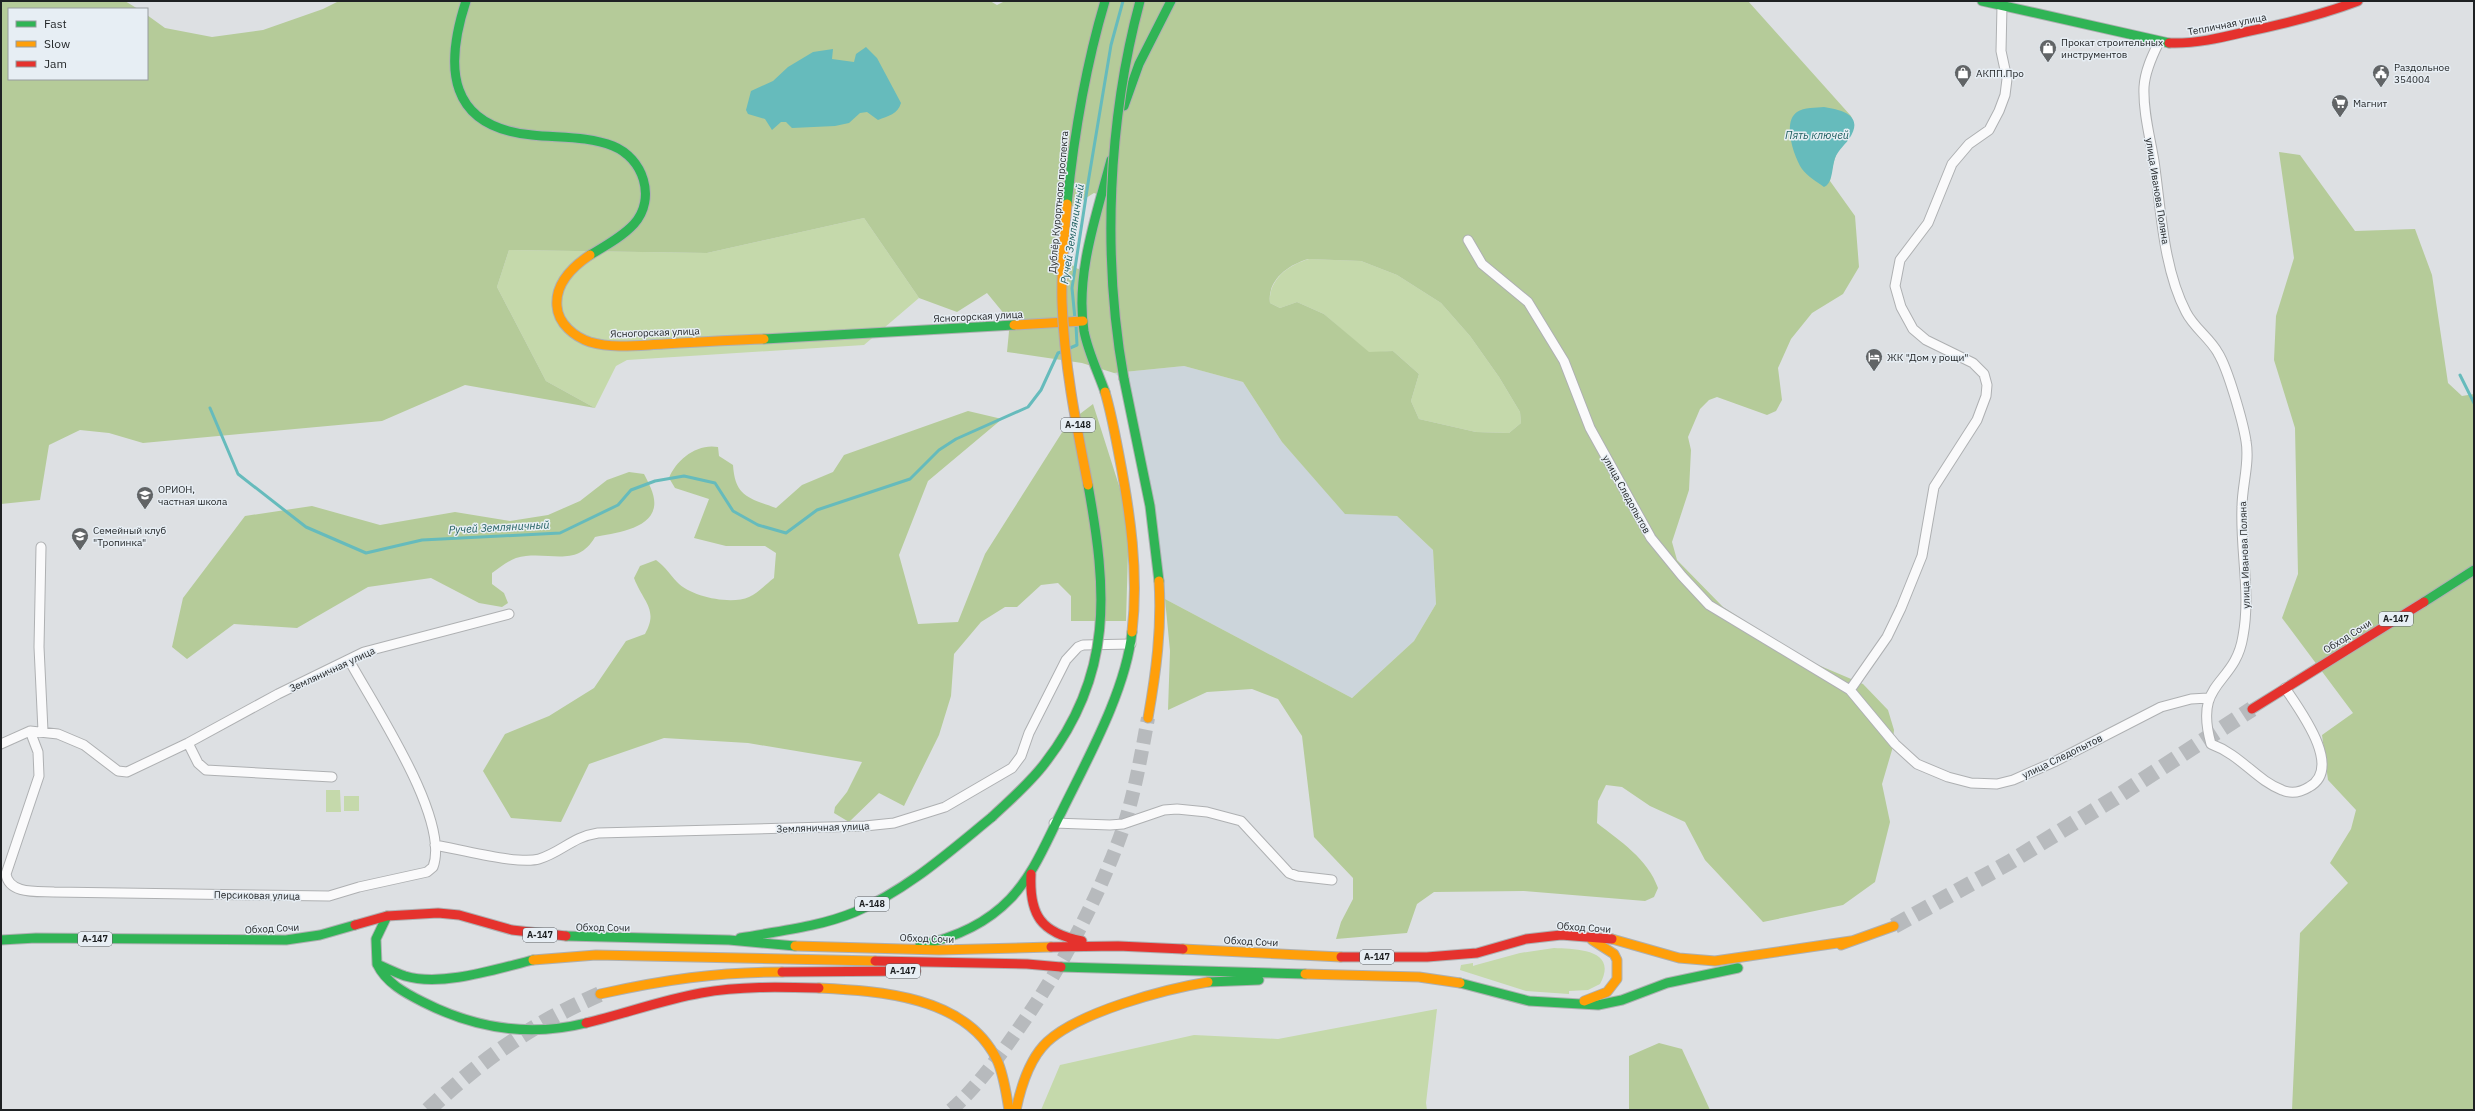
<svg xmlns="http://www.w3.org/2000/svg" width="2475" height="1111" font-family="'IBM Plex Sans',sans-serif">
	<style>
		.built { fill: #ccd5db }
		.green { fill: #c5d9ab }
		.forest { fill: #b5cb99; fill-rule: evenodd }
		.water { fill: #66bbbc }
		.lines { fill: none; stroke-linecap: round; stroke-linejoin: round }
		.stream { stroke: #66bbbc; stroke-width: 3 }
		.primary-tunnel { stroke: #b7babd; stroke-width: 14; stroke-dasharray: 14 7; stroke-linecap: butt }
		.highway-tunnel { stroke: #b7babd; stroke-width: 16; stroke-dasharray: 16 8; stroke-linecap: butt }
		.street-casing { stroke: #aeb0b2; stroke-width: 11 }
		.fast-casing { stroke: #aeb0b2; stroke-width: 11 }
		.slow-casing { stroke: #aeb0b2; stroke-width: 11 }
		.jam-casing { stroke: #aeb0b2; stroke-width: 11 }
		.street { stroke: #fafafb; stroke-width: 9 }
		.fast { stroke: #30b455; stroke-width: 9 }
		.slow { stroke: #ff9f0a; stroke-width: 9 }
		.jam { stroke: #e5322d; stroke-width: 9 }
		.fast-bridge-casing { stroke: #b2a8ad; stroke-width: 11; stroke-linecap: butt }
		.slow-bridge-casing { stroke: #b2a8ad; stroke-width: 11; stroke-linecap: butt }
		.fast-bridge { stroke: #30b455; stroke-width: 9 }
		.slow-bridge { stroke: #ff9f0a; stroke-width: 9 }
		.labels { text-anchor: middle; stroke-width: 3; stroke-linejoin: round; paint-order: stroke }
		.shield { fill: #e7eef4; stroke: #5a5e62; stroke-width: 1 }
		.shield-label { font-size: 9px; font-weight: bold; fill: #1e2123 }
		.street-label { font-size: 10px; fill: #1e2123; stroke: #e7eef4 }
		.poi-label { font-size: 10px; fill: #1e2123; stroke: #e7eef4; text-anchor: start }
		.water-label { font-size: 11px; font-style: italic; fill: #1f5e5f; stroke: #e7eef4 }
	</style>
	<rect width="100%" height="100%" fill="#dde0e3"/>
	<path class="built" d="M1184 366 1243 382 1282 442 1345 513 1397 516 1433 550 1436 604 1414 641 1352 698 1165 599 1124 380 1114 373Z"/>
	<path class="green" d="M864 218 919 298 864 345 627 360 616 366 595 408 546 381 497 287 509 250 707 253Z
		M1309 259 1361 261 1397 275 1441 303 1470 336 1499 377 1520 412 1521 423 1509 433 1476 432 1419 419 1411 401 1419 374 1393 351 1369 353 1324 314 1297 302 1280 308 1270 303C1268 280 1288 265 1309 259Z
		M326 790H340L341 812H326Z
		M344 796H359V811H344Z
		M1554 948C1576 949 1619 949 1600 984L1588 990 1569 991V994L1526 991 1460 970 1461 965 1473 963V966L1476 965 1520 953Z
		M1437 1009 1426 1103 1427 1110H1041L1060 1065 1194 1035 1278 1039Z"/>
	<path class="forest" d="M1 1H125L138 9H9V79H147V15L165 28 212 37 263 30 323 9 339 1H990L997 5 1005 1H1748L1851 116C1856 133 1846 137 1838 151 1833 160 1832 171 1830 181L1855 216 1859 267 1843 294 1812 313 1791 339 1778 368 1782 400 1776 411 1767 415 1717 397 1709 400 1700 409 1688 437 1691 450 1689 490 1672 542 1677 560 1723 607 1804 659 1863 684 1888 710 1894 730 1892 750 1882 784 1890 822 1875 882 1843 905 1763 922 1705 860 1685 822 1650 806 1622 787 1606 785 1598 801 1597 823C1620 841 1648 859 1658 888L1654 897 1645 901 1524 891 1434 892 1417 904 1407 933 1336 939 1341 922 1353 899V878L1314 837 1302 736 1278 699 1252 689 1207 692 1168 710 1170 651 1165 599 1352 698 1414 641 1436 604 1433 550 1397 516 1345 514 1282 442 1243 382 1184 366 1114 373 1082 363 1007 352 1010 321 987 293 957 312 919 298 864 218 707 253 509 250 497 287 546 381 595 408 465 385 382 421 143 443 109 433 80 430 49 445 40 500 1 504ZM1094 193 1102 196 1088 265 1078 269 1053 251 1060 214ZM1308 259 1361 261 1397 275 1441 303 1470 336 1499 377 1520 412 1521 423 1509 433 1476 432 1419 419 1411 401 1419 374 1393 351 1369 352 1324 314 1297 302 1280 308 1270 303C1267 280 1288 265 1308 259Z
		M2279 152 2300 155 2355 231 2415 229 2432 275 2448 383 2462 396 2474 394V1110H2292L2300 933 2348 883 2330 863 2351 829 2356 810 2328 780 2322 735 2353 713 2282 618 2298 574 2295 428 2274 360 2276 316 2294 258Z
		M1093 404 1129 517 1126 621H1071V596L1058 583 1041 585 1017 607H1005L981 622 954 654 951 696 939 735 904 806 879 793 849 822 834 813 835 807 847 792 862 762 748 743 664 738 589 764 561 822 511 818 483 771 505 734 549 716 594 688 626 641 645 634C659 609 643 602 634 578L640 566 656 560C666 567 670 575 677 582 691 597 731 605 749 597 758 593 766 584 774 578L776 553 765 546H726L694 538 709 499 675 488 669 478C676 460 697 443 718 447L719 456 733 465C735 497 749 498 776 508L802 485 833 472 844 455 968 411 1002 419 928 481 899 555 918 624 958 622 985 554 1068 423Z
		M629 472 644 474C649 484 656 496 654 507 650 530 613 533 595 537 576 570 547 549 516 558 508 561 499 568 492 573V584L504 593 508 603 502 607 479 603 431 578 368 587 297 628 234 624 187 659 172 647 183 598 245 516 312 506 380 525 455 512 510 521 548 515 580 501 607 480Z
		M1659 1043 1682 1049 1710 1110H1629V1056Z"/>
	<path class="water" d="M866 47 877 58 901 103C898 114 888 116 878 120L867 112 860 113 849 123 835 126 792 128 786 122H781L772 130 765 119 748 114 746 110 751 91 773 81 788 67 813 52 833 49 832 59 854 62 856 54Z
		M1824 107C1842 110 1865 115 1849 139 1843 147 1836 152 1834 162 1832 170 1832 184 1824 187 1817 182 1807 176 1802 169 1794 157 1782 122 1797 112 1804 107 1816 108 1824 107Z"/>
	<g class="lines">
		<path class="stream" d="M1075 319 1072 288 1089 177 1111 45 1123 1
			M1070 348 1077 345 1076 325
			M2460 375 2474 403
			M210 408 238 474 306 527 366 553 422 540 560 533 618 505 631 490 655 481 684 476 715 483 733 511 758 525 786 533 817 510 910 479 939 450 956 439 1028 407 1041 390 1058 353 1061 352"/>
		<path class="primary-tunnel" d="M951 1110C975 1089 999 1057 1017 1031 1058 973 1092 911 1117 845 1133 804 1140 761 1148 718"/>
		<path class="highway-tunnel" d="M1894 926 2010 862 2115 798 2252 709
			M428 1110C484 1058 530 1025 600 994"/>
		<defs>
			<path id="street" d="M2002 6 2001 51 2007 79 2005 95 1999 111 1989 130 1969 144 1952 164 1928 223 1900 260 1895 286 1901 307 1913 329 1926 340 1973 363 1984 374 1987 385 1986 396 1977 420 1934 487 1922 556 1901 608 1887 637 1850 690 1895 744 1917 764 1948 777 1971 783 1997 784 2013 780 2054 762 2161 707 2191 699 2208 698
				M2159 42C2152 56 2145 71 2144 87 2143 112 2150 137 2154 161 2161 209 2163 268 2186 312 2194 328 2210 338 2218 353 2228 369 2243 422 2246 441 2250 463 2242 485 2242 507 2240 550 2251 593 2243 636 2235 687 2193 679 2211 744 2241 755 2256 780 2282 790 2291 794 2301 792 2309 787 2344 768 2299 709 2285 688
				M1468 240 1482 264 1528 302 1564 361 1590 428 1651 538 1682 576 1709 605 1850 690
				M41 547 39 647 43 731
				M30 731 38 752 39 776 6 874C9 895 39 891 54 892L329 896 359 887 427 872 433 867C451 819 372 703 349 660
				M188 743 198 763 206 770 332 777
				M1 744 30 731 58 734 84 745 118 771 127 772 188 743 278 694 364 652 509 614
				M1054 823 1110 825 1123 824 1164 810 1177 809 1207 812 1241 821 1289 873 1297 876 1332 880
				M435 845C459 849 518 865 539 859 562 852 572 837 598 833L865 826 894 823 945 807 1012 768 1021 756 1029 733 1066 660 1078 647 1083 645 1131 644"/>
			<path id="fast" d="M466 1C444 68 448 127 532 135 559 138 588 136 613 146 643 158 657 198 634 224 622 237 605 246 590 255
				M1982 1 2169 43
				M1124 106 1139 64 1171 1
				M764 339 1014 325
				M1124 379 1150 506 1159 581
				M1105 392C1098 372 1088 352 1084 331 1075 274 1097 214 1111 160
				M2424 602 2474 570
				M387 916 376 939 377 964C386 968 396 973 405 976 442 987 496 969 533 960
				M566 936 729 940 795 946
				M740 938C779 931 819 927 855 912 907 890 949 852 992 817
				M1 940 36 938 286 940 320 935 355 925
				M920 945C954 938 985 925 1010 899 1034 874 1046 842 1062 811 1088 758 1126 690 1132 632
				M377 964C386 983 405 993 423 1002 474 1028 530 1037 586 1023
				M1061 967 1305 974
				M1208 982 1259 980
				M1460 983 1529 1001 1598 1005 1622 1000 1667 983 1738 968"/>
			<path id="slow" d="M590 255C572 267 555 283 557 306 558 324 575 337 590 342 614 349 640 345 664 344 697 342 731 340 764 339
				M1014 325 1083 321
				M1105 392C1111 412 1115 434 1119 455 1130 512 1139 573 1132 632
				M1148 718C1156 673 1162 628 1159 581
				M1612 939 1679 958 1715 961 1851 941
				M1841 945 1894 926
				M795 946 939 950 1051 947
				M1183 949 1341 957
				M533 960 596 955 875 961
				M1305 974 1419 977 1460 983
				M819 988C880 991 966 996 997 1060 1004 1075 1006 1093 1009 1110
				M600 994C663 980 717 972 782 972
				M1584 1001 1607 992 1617 979V960L1614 954 1592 940
				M1016 1110C1021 1086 1029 1059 1047 1042 1079 1012 1165 989 1208 982"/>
			<path id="jam" d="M2169 43C2195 44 2220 38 2245 32 2284 24 2321 15 2358 1
				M2252 709 2424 602
				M1031 874C1029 915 1041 933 1082 941
				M355 925 387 916 438 913 459 915 512 930 566 936
				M1051 947 1118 946 1183 949
				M1341 957H1427L1477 953 1526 939 1561 935 1612 939
				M875 961 1027 964 1061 967
				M782 972 916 971
				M586 1023C624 1014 662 1000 701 993 740 986 779 987 819 988"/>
		</defs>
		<use href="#street" class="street-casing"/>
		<use href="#fast" class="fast-casing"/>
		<use href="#slow" class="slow-casing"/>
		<use href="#jam" class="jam-casing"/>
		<use href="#street" class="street"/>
		<use href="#fast" class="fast"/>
		<use href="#slow" class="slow"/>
		<use href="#jam" class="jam"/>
		<defs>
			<path id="fast-bridge" d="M1067 204C1074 135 1085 68 1105 1
				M1124 379C1102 257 1108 120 1140 1
				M992 817C1010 800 1030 783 1045 763 1114 674 1107 590 1088 485"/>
			<path id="slow-bridge" d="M1067 204C1064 237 1061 269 1062 302 1064 364 1076 424 1088 485"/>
		</defs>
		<use href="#fast-bridge" class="fast-bridge-casing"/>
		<use href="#slow-bridge" class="slow-bridge-casing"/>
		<use href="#fast-bridge" class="fast-bridge"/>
		<use href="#slow-bridge" class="slow-bridge"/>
	</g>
	<defs>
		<symbol id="shop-pin" viewBox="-11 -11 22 30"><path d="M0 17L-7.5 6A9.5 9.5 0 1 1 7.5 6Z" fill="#616466" stroke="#e7eef4"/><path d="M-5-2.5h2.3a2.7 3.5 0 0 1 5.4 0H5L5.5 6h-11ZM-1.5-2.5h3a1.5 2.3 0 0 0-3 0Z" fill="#fff"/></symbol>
		<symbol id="civic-pin" viewBox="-11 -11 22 30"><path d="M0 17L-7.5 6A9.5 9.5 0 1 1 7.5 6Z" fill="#616466" stroke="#e7eef4"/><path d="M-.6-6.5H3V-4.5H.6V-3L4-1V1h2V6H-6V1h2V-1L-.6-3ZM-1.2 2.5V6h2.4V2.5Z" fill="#fff"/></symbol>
		<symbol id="supermarket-pin" viewBox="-11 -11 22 30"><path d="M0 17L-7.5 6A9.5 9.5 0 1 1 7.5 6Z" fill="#616466" stroke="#e7eef4"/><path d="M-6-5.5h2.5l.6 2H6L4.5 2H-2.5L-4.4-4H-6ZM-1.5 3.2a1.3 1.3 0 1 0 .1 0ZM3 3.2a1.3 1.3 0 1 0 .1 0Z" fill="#fff"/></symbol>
		<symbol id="hotel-pin" viewBox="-11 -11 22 30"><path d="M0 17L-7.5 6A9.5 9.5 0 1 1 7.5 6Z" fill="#616466" stroke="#e7eef4"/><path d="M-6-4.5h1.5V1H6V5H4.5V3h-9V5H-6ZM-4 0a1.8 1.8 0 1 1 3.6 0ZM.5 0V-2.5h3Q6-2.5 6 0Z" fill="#fff"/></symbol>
		<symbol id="school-pin" viewBox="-11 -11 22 30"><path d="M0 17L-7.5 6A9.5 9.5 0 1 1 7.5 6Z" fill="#616466" stroke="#e7eef4"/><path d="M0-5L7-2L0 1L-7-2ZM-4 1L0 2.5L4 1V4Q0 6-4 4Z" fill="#fff"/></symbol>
	</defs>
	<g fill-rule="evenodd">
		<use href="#shop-pin" x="2038" y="38" width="20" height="27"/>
		<use href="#shop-pin" x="1953" y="63" width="20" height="27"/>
		<use href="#civic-pin" x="2371" y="63" width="20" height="27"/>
		<use href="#supermarket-pin" x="2330" y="93" width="20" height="27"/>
		<use href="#hotel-pin" x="1864" y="347" width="20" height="27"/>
		<use href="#school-pin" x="135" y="485" width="20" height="27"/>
		<use href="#school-pin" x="70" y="526" width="20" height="27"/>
	</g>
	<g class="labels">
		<g class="shield">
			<rect x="1061" y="418" width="34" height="14" rx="3"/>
			<rect x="2379" y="612" width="34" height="14" rx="3"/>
			<rect x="855" y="897" width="34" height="14" rx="3"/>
			<rect x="523" y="928" width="34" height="14" rx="3"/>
			<rect x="78" y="932" width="34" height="14" rx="3"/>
			<rect x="1360" y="950" width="34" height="14" rx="3"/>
			<rect x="886" y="964" width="34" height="14" rx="3"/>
		</g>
		<g class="shield-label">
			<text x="1078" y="428">А-148</text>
			<text x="2396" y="622">А-147</text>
			<text x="872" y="907">А-148</text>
			<text x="540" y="938">А-147</text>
			<text x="95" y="942">А-147</text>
			<text x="1377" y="960">А-147</text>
			<text x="903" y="974">А-147</text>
		</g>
		<g class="street-label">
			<text transform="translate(2227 24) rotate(-11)" y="4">Тепличная улица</text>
			<text transform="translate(2158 191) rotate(81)" y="4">улица Иванова Поляна</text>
			<text transform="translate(1058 202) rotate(-85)" y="4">Дублёр Курортного проспекта</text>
			<text transform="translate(978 316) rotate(-3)" y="4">Ясногорская улица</text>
			<text transform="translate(655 332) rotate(-2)" y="4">Ясногорская улица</text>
			<text transform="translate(1627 494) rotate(61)" y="4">улица Следопытов</text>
			<text transform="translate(2244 555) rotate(-92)" y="4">улица Иванова Поляна</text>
			<text transform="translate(2347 636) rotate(-32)" y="4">Обход Сочи</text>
			<text transform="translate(332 669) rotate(-25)" y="4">Земляничная улица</text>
			<text transform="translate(2062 756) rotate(-26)" y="4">улица Следопытов</text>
			<text transform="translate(823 827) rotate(-2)" y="4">Земляничная улица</text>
			<text transform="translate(257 895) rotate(1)" y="4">Персиковая улица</text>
			<text transform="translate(603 927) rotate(1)" y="4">Обход Сочи</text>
			<text transform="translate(1584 927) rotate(4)" y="4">Обход Сочи</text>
			<text transform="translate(272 928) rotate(-3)" y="4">Обход Сочи</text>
			<text transform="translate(927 938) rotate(2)" y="4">Обход Сочи</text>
			<text transform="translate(1251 941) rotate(3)" y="4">Обход Сочи</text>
		</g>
		<g class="poi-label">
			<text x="2061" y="46">Прокат строительных<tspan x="2061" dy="12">инструментов</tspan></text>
			<text x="2394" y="71">Раздольное<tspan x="2394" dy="12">354004</tspan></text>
			<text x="1976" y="77">АКПП.Про</text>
			<text x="2353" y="107">Магнит</text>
			<text x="1887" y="361">ЖК "Дом у рощи"</text>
			<text x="158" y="493">ОРИОН,<tspan x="158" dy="12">частная школа</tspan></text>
			<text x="93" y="534">Семейный клуб<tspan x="93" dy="12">"Тропинка"</tspan></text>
		</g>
		<g class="water-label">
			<text x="1817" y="139">Пять ключей</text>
			<text transform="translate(1072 234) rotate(-81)" y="4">Ручей Земляничный</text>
			<text transform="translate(499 527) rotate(-3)" y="4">Ручей Земляничный</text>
		</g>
	</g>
	<rect width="2475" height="1111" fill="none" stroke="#1e2123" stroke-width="4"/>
	<rect x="8" y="8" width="140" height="72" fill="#e7eef4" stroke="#979ca0"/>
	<rect x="16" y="21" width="20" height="6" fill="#30b455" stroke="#979ca0"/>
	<text x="44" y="28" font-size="12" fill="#1e2123">Fast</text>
	<rect x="16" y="41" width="20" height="6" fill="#ff9f0a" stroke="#979ca0"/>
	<text x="44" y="48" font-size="12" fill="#1e2123">Slow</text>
	<rect x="16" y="61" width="20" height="6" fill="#e5322d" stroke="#979ca0"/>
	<text x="44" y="68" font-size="12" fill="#1e2123">Jam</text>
</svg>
